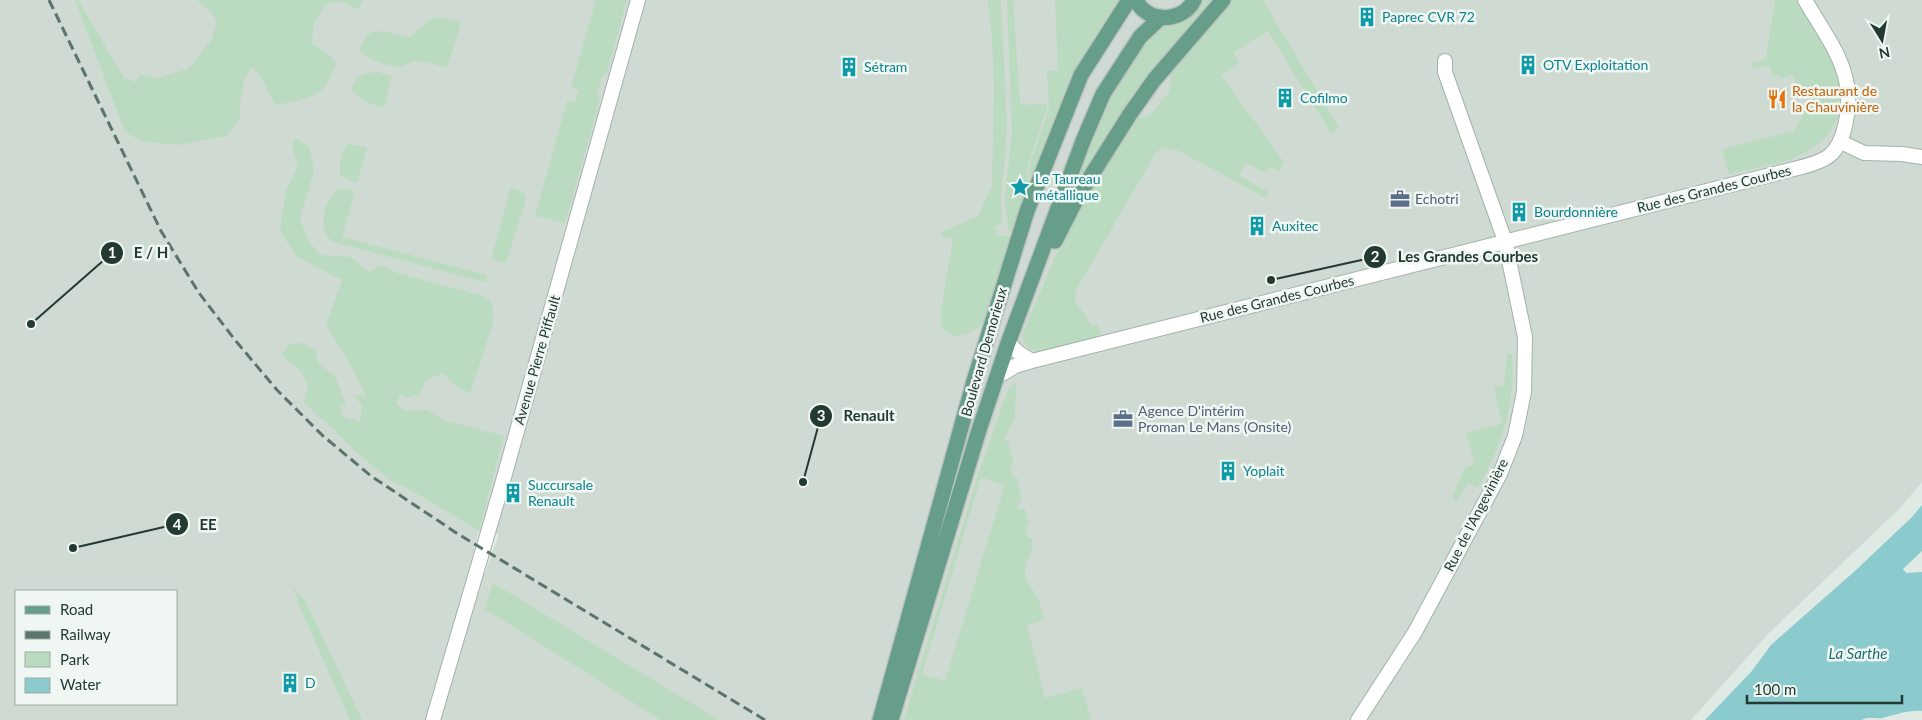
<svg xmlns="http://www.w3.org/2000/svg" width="1922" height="720" font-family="Lato,sans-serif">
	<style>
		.built { fill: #cfdad3; fill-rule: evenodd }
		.green { fill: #badbbf; fill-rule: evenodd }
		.water { fill: #8bcacd }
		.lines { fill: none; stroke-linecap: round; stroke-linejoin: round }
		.minor-casing { stroke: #a3b2ab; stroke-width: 16 }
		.major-casing { stroke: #bdc4c1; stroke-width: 18 }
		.minor { stroke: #fff; stroke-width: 14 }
		.major { stroke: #679e89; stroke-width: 15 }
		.rail { stroke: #5c756c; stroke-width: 3; stroke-dasharray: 10 5; stroke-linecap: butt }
		.labels { text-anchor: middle; stroke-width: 5; stroke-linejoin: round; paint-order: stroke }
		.culture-label { font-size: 14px; fill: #0d838f; stroke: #f0f7f3; text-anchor: start }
		.food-label { font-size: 14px; fill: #c56008; stroke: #f0f7f3; text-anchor: start }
		.street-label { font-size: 14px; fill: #223a31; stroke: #f0f7f3 }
		.service-label { font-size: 14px; fill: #4e5e75; stroke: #f0f7f3; text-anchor: start }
		.water-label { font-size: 15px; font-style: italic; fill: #1f6e72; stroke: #f0f7f3 }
		.leader { fill: none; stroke: #223a31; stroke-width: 2 }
		.callout-dot { fill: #223a31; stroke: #f0f7f3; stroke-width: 2 }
		.mark-label { font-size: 15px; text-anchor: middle; font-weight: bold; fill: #fff }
		.callout-label { font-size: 15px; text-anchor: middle; font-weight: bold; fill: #223a31; stroke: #f0f7f3; stroke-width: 5; stroke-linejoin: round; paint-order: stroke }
	</style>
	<rect width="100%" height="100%" fill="#e0eae5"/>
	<path class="built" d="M0 0H1922V482L1900 508 1769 633 1691 720H0ZM479 531 499 534 485 573 479 564 472 558ZM16 591H176V704H16Z"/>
	<path class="green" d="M75 0H78L124 78 136 82 141 74 158 78 188 69 212 39 217 21 209 10 197 0H363L359 9 338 1 324 5 313 26 312 44 326 52 336 63C324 100 309 98 275 105L263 81 252 66 244 81 240 103V118L226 136 178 145 141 141 125 132Z
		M596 0H627L606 75 602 77 597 95 600 100 565 223 535 216 567 101 575 102 579 90 571 88Z
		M988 0H1001L1007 129 1001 201 1002 224 995 226 997 235 1019 237 996 309 977 328 965 335 956 336 949 334 942 327 941 312 953 239 941 237 942 232 978 216 992 186 994 87 992 38Z
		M1007 0H1013L1020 105 1047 104V109L1026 171 1030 183 1017 234 1008 230 1005 200 1012 129Z
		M1055 0H1129L1081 75 1034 182 1029 177 1028 169 1049 109 1047 71 1058 70Z
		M1194 0H1223L1154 80 1060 229 1083 141 1140 37Z
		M1233 0H1263L1339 128 1331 133 1268 31 1233 53 1239 63 1221 75 1284 162 1279 171 1270 167 1266 173 1246 163 1239 176 1269 192 1266 198 1179 151 1163 148 1156 152 1075 292V301L1093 327 1098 324 1101 335 1096 338 1040 351C1030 351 1024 345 1022 335L1071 220 1132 120 1150 115 1169 92 1172 70Z
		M1775 0H1797C1810 21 1823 41 1833 64 1836 69 1840 75 1841 81 1848 110 1831 138 1806 152 1785 164 1752 168 1729 174L1722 149 1794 131 1810 101 1807 91 1796 85 1793 75 1780 79 1779 75 1773 77 1769 65 1753 69 1752 63 1766 59Z
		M439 17 461 22 447 68C438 66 426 61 416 61 410 61 408 65 402 66 392 69 365 58 360 50 368 21 387 33 409 38L429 20Z
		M377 72 392 76 384 108C370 104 360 101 352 89 355 76 365 73 377 72Z
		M297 139 310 148 314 171 300 219 309 241 320 255 351 257 369 272 381 265 397 273 483 296 488 300 493 307V323L470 393 460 389 443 373 426 380 420 394 407 398 400 395 396 404 406 411 427 410 443 420 504 436 479 531 416 493 390 480 363 458 304 402 308 387 302 372 282 355 288 345 300 342 315 351 319 364 335 376 346 405 340 406 342 416 360 422 362 406 353 394 366 396 351 366 326 325 342 280 297 257 280 231 286 190 298 167 292 145Z
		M350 144 367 148 357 183 341 176C338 164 341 156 346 145Z
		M511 187 524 193 526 199 506 263 491 259Z
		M339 189 355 191 342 237 487 275 485 282 333 242C317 230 323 200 339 189Z
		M1512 354C1516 402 1501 447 1478 488L1469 483 1455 502 1453 495 1465 468 1475 464 1466 433 1502 424 1494 387 1504 385 1507 355Z
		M1016 383 1015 418 1002 443 1005 440 1008 441 1014 465 1010 466 1013 478 1017 477 1022 500 1015 509H1025L1029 525 1025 526 1028 538H1032C1035 552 1025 558 1025 572 1025 583 1033 588 1037 597 1041 604 1042 613 1044 620L1027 625 1045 698 1082 688 1091 720H904L977 478 1008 389ZM981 477 1005 485 945 681 922 674Z
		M493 583 719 720H661L485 609Z
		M293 587 306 602 362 720H350L299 605Z"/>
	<path class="water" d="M1922 505V551L1903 569 1906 573 1922 572V711C1907 710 1896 715 1882 718 1875 719 1869 716 1862 720H1705L1751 672 1771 645 1856 570 1911 518Z"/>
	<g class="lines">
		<defs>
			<path id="minor" d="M1841 142 1864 153 1902 154 1922 157
				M1008 343 1019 353 1032 361
				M1004 373 1015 366 1032 361 1798 168C1826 161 1838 156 1845 126 1858 74 1830 43 1805 0
				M433 720 501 488 638 0
				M1358 720 1415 632 1500 474 1515 436 1524 392 1525 337 1505 241 1445 72V61"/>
			<path id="major" d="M1136 0C1147 24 1183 23 1194 0
				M1055 241 1077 198 1130 114 1154 80 1223 0
				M880 720 974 381 1027 211 1081 75 1129 0
				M891 720 979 430 1008 343 1083 141 1103 94 1140 37 1161 17"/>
		</defs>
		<use href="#minor" class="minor-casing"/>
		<use href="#major" class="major-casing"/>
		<use href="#minor" class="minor"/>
		<use href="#major" class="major"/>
		<path class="rail" d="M49 0 161 231 199 293 235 340 277 390 322 435 371 476 458 534 765 720"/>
	</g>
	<defs>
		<symbol id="building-bare" viewBox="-9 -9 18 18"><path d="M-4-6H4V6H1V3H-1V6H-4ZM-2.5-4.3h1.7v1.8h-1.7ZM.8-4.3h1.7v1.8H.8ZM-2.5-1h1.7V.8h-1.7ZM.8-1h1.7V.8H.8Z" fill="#0f9aa8" stroke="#f0f7f3" stroke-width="2.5" paint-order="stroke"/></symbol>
		<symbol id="restaurant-bare" viewBox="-9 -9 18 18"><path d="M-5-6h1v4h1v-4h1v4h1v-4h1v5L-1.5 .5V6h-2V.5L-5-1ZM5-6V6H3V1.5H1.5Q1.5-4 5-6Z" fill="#e8710a" stroke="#f0f7f3" stroke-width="2.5" paint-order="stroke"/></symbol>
		<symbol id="sight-bare" viewBox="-9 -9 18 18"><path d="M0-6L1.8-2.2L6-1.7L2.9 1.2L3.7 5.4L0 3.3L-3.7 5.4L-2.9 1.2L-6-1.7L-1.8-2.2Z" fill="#0f9aa8" stroke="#f0f7f3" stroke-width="2.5" paint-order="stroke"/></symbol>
		<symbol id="office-bare" viewBox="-9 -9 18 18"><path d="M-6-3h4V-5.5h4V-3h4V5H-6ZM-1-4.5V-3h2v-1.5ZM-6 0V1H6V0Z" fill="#5c6f8a" stroke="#f0f7f3" stroke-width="2.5" paint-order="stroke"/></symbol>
	</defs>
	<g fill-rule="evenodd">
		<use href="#building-bare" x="1353" y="3" width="28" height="28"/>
		<use href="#building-bare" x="1514" y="51" width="28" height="28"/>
		<use href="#building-bare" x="835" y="53" width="28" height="28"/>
		<use href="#building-bare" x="1271" y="84" width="28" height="28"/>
		<use href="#restaurant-bare" x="1763" y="85" width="28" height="28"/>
		<use href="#sight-bare" x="1006" y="173" width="28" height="28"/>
		<use href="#office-bare" x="1386" y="185" width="28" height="28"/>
		<use href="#building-bare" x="1505" y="198" width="28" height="28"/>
		<use href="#building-bare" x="1243" y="212" width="28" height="28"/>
		<use href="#office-bare" x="1109" y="405" width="28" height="28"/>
		<use href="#building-bare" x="1214" y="457" width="28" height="28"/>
		<use href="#building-bare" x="499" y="479" width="28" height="28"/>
		<use href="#building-bare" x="276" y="669" width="28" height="28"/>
	</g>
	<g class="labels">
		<g class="culture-label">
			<text x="1382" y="22">Paprec CVR 72</text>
			<text x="1543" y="70">OTV Exploitation</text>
			<text x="864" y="72">Sétram</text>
			<text x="1300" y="103">Cofilmo</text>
			<text x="1035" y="184">Le Taureau<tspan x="1035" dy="16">métallique</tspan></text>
			<text x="1534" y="217">Bourdonnière</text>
			<text x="1272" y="231">Auxitec</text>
			<text x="1243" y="476">Yoplait</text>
			<text x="528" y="490">Succursale<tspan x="528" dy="16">Renault</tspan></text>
			<text x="305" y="688">D</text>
		</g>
		<g class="food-label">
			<text x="1792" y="96">Restaurant de<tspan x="1792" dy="16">la Chauvinière</tspan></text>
		</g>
		<g class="street-label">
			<text transform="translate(1714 189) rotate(-14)" y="5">Rue des Grandes Courbes</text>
			<text transform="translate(1277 299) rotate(-14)" y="5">Rue des Grandes Courbes</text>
			<text transform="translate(984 352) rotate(-74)" y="5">Boulevard Demorieux</text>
			<text transform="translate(537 360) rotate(-74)" y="5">Avenue Pierre Piffault</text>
			<text transform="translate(1476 515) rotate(-63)" y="5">Rue de l'Angevinière</text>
		</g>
		<g class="service-label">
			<text x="1415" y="204">Echotri</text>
			<text x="1138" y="416">Agence D'intérim<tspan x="1138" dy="16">Proman Le Mans (Onsite)</tspan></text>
		</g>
		<g class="water-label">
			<text x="1858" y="659">La Sarthe</text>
		</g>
	</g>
	<path class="leader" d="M31 324L112 253M1271 280L1375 257M803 482L821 416M73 548L177 524"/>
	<g class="callout-dot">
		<circle cx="31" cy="324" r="5"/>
		<circle cx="1271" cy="280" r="5"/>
		<circle cx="803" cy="482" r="5"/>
		<circle cx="73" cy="548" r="5"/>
		<circle cx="112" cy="253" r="12"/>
		<circle cx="1375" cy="257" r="12"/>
		<circle cx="821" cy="416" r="12"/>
		<circle cx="177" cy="524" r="12"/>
	</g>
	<g class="mark-label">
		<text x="112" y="258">1</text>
		<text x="1375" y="262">2</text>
		<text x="821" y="421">3</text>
		<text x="177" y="530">4</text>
	</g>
	<g class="callout-label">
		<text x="151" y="258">E / H</text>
		<text x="1468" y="262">Les Grandes Courbes</text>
		<text x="869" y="421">Renault</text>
		<text x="208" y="530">EE</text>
	</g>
	<rect x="15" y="590" width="162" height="115" fill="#f0f7f3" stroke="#9eaba5"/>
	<rect x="25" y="606" width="25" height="8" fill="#679e89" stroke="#9eaba5"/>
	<text x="60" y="615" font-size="15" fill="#223a31">Road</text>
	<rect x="25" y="631" width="25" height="8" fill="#5c756c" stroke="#9eaba5"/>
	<text x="60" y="640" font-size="15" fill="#223a31">Railway</text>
	<rect x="25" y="652" width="25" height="15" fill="#badbbf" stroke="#9eaba5"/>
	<text x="60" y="665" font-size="15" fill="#223a31">Park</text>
	<rect x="25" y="678" width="25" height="15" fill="#8bcacd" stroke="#9eaba5"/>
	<text x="60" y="690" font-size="15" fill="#223a31">Water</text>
	<g transform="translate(1882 40) rotate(169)" stroke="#f0f7f3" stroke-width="4" paint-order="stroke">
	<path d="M0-4L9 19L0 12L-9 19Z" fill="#223a31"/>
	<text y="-8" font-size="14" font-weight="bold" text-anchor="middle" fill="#223a31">N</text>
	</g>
	<path d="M1747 695v8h155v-8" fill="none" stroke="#223a31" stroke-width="2.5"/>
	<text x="1754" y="695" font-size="15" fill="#223a31" stroke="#f0f7f3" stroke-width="4" paint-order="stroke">100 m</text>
</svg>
